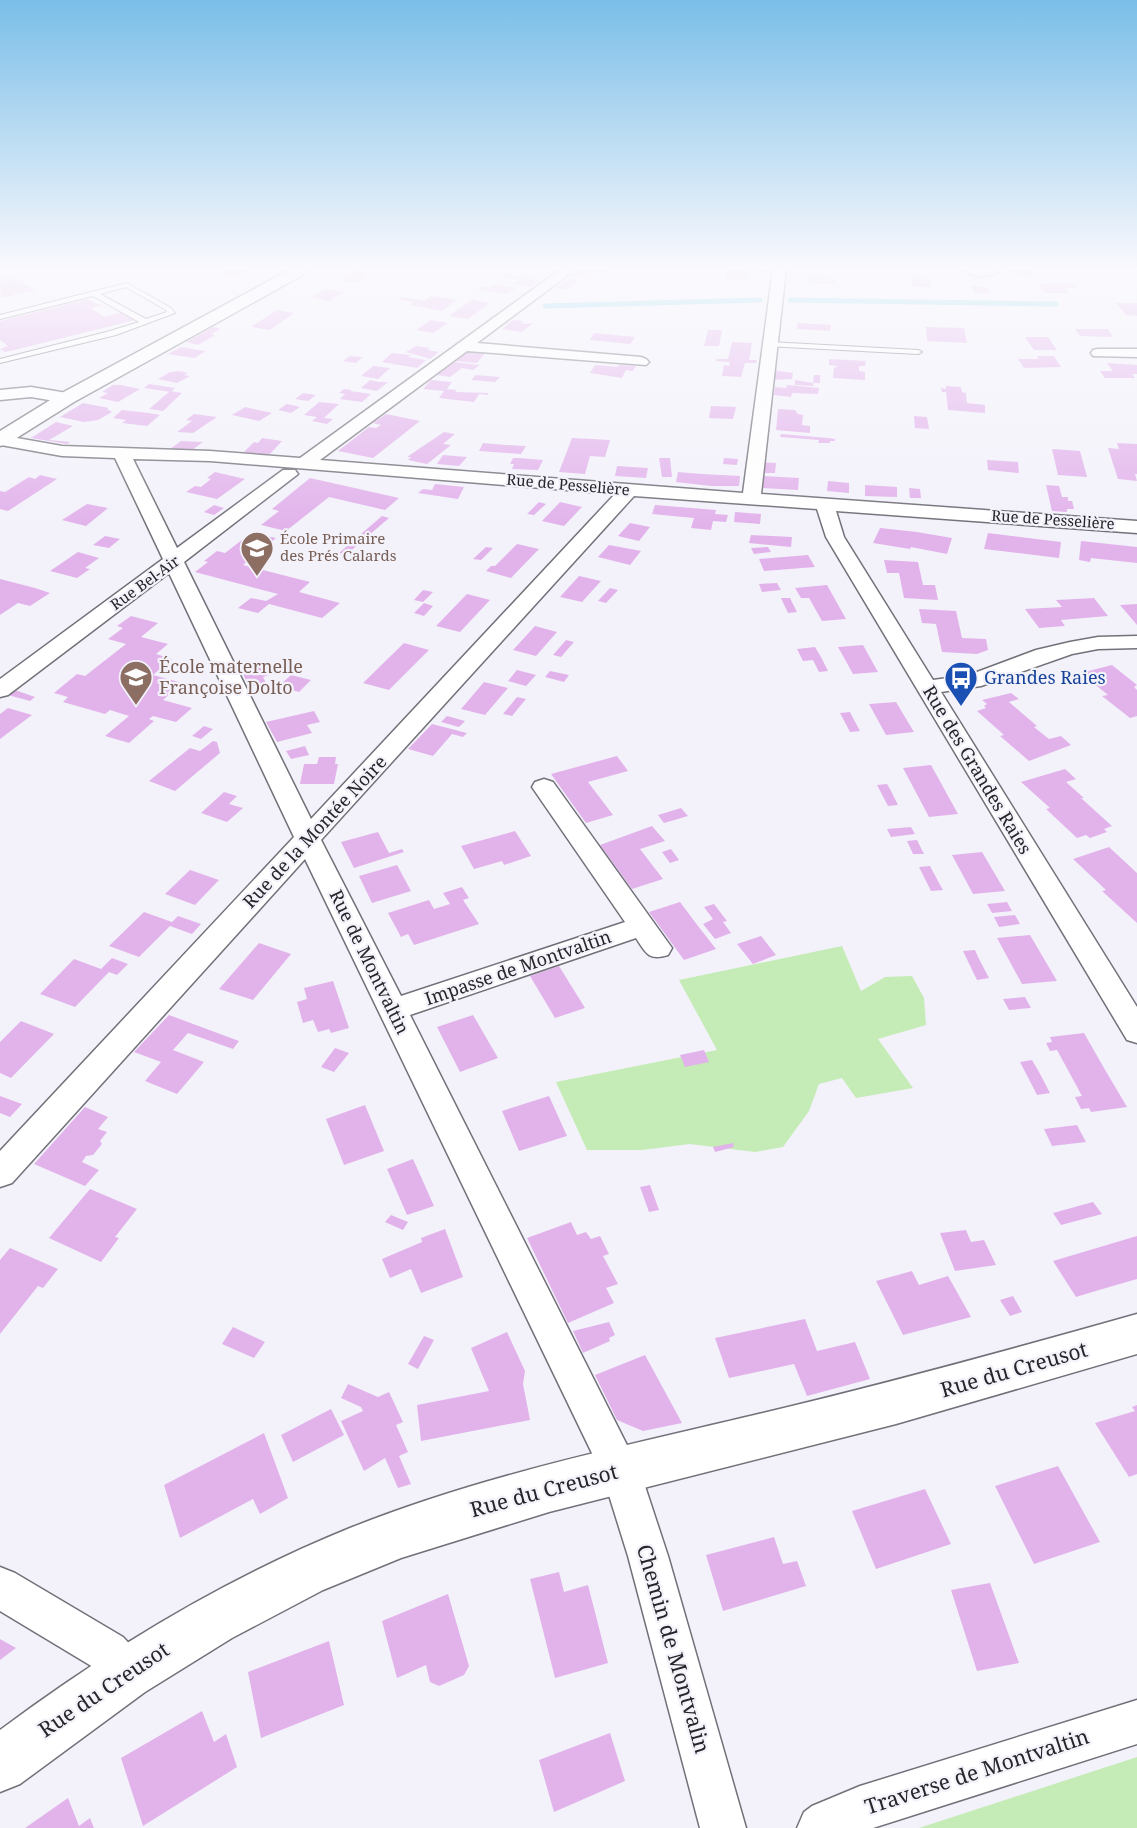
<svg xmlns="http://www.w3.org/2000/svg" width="1137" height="1828" font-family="'Noto Serif',serif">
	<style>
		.green { fill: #c5ebb6 }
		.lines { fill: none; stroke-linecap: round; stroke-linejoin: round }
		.stream { stroke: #76cee7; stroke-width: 5 }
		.building { fill: #e2b3eb }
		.lane-casing { stroke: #727179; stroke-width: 2 }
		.street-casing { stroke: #727179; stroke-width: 3 }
		.secondary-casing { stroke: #727179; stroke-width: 3 }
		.lane { fill: #fff; fill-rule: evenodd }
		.street { fill: #fff; fill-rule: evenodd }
		.secondary { fill: #fff; fill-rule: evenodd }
		.labels { text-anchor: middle; stroke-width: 4.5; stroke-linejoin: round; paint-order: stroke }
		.far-street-label { font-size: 15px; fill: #26262a; stroke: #f3f2fb }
		.far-education-label { font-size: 15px; fill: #785e54; stroke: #f3f2fb; text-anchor: start }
		.education-label { font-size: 18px; fill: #785e54; stroke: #f3f2fb; text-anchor: start }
		.transit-label { font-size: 18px; fill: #164399; stroke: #f3f2fb; text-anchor: start }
		.street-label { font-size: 18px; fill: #26262a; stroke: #f3f2fb }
		.near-street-label { font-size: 21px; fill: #26262a; stroke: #f3f2fb }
	</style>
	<rect width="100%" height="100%" fill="#f3f2fb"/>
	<path class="green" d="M842 946 861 991 885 977 912 976 924 998 926 1025 878 1039 913 1088 856 1098 842 1078 819 1084 809 1111 783 1147 755 1152 690 1144 642 1150H587L556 1082 717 1050 679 980Z
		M1137 1757V1828H919Z"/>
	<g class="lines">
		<path class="stream" d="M790 300 1056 304
			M545 306 760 300"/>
	</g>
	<path class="building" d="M232 269H250L235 278 220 275Z
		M579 269H591L607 271 603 274 585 273 595 275 591 278 571 275Z
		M735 269H769V272L746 271 748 281 726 280 727 270Z
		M1012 269 1032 272 1033 276 1010 274 1009 271H1012Z
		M354 271 371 274 355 283 339 281Z
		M501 273 517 276 540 280 530 287 512 284 521 279 498 276Z
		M6 277 9 279 16 278 35 290 1 298 0 279Z
		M808 277 835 278V284L807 283Z
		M911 277 930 278 931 287 912 286Z
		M568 279 578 281 567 289 556 288Z
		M1072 283 1077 288H1065L1069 293H1045L1037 284Z
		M494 284 516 288 507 294 477 289 482 286 490 287Z
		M972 286 987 287 989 294 974 293Z
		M326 289 344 292 329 301 311 297Z
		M431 296 456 300 442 311 410 305 413 302 397 299 401 297 424 301Z
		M88 299 96 304 103 305 91 308 104 317 123 312 135 320 14 350 5 352 0 349 8 346 0 340V321Z
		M472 300 490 303 468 319 449 316Z
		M1116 303H1137V316L1126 315Z
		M277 310 294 313 270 330 251 327Z
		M431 320 448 323 433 333 416 330Z
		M513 320 523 321 521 324 533 323 522 332 502 329Z
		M798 323 831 325 830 331 797 329Z
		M213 327 221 329 211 334 215 335 198 345 186 342Z
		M926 327 964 328 967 343 927 341Z
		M1075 329H1108L1113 337 1080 336Z
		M708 330H722L719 346H704Z
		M594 333 635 337 630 344 590 340Z
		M1025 337H1048L1057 350H1034Z
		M732 342 752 343 749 360H757L756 363H745L741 377 722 376 724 365 729 366 730 362 716 361 717 359H728Z
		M416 346 430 348 427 350 439 352 430 359 406 352Z
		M181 347 197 350 206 351 194 358 168 354Z
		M468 351 485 353 477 363 455 361Z
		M392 353 411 355 408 357 426 360 417 368 382 362Z
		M350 356 363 357 356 363 343 361Z
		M1037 356H1054L1061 367 1024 368 1018 359H1039Z
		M829 359 866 361 865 366H859V371L865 372V380L833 378 834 368 838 366 829 365Z
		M454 362 480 365 473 370 462 368 450 377 437 375Z
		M1107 363 1137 365V374H1132L1135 378H1105L1100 371H1113Z
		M595 365 618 367 619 365 636 366 633 371 626 370 622 378 590 373Z
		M373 366 390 368 378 379 361 376Z
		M772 370 793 373 792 379 771 380Z
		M179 371 188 373 184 375 190 376 177 383 158 379 170 372Z
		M476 375 500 377 495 382 471 380Z
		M814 375H820V383H813V386L795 385V380L813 383Z
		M370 380 379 382H388L377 391 361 388Z
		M431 380 452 382 447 389 457 390 455 392 489 393 487 395 479 394 474 402 439 398 444 391 423 389Z
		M149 384 175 388 171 392 144 388Z
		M113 385H121L140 389 118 402 99 398 108 393 102 392Z
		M787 385 819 388 818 394 792 393 791 397 774 395 775 387 786 388Z
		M946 386 961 387 962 392 966 393 967 403 985 405V413L948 410 946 392H942L941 388 946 389Z
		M344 389 352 390 350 391 371 394 362 402 340 399 345 394 339 393Z
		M170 391 182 393 163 411 149 409Z
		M303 393 316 395 308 401 295 399Z
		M319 402 339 404 324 418 333 419 327 424 312 421 317 417 304 415Z
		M83 403 109 408 107 409 112 412 98 420 84 422 60 417Z
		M287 404 300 407 291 413 278 410Z
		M711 406 736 407 733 419 709 418Z
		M245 407 272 413 259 421 232 415Z
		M778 409 795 410 798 414 803 415 802 425 810 426V433L776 430Z
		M122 410 149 413 160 415 147 426 122 423 126 420 113 418Z
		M194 414 217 417 193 433 177 432 192 421 186 420Z
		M386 414 420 421 373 458 338 451 369 427 376 428 381 425 373 423Z
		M914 416 927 417 929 429 915 428Z
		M56 422 73 426 49 440 70 442 67 444 31 438Z
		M444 432 455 434 443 444 451 445 427 464 408 460 411 457H407Z
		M781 434 828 438 835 439V441H830V443H818L819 440 780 437Z
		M262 438 282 441 269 455 244 452 254 442 258 443Z
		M572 438 610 440 605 457 590 456 585 474 559 472Z
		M181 441 203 442 192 450 170 449Z
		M483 443 506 445 526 446 521 454 479 451Z
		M1117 443 1137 444V474H1135L1137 481 1118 479 1108 448 1119 449Z
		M1052 449 1080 451 1087 477 1058 475Z
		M443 455 467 457 459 466 437 464Z
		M513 458H519L543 460 538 470 512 469 514 464H510Z
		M659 458H670L672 477H662Z
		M724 458 738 459 737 465 723 464Z
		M987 460 1018 462 1019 473 988 470Z
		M760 462 776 463 775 473H758Z
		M617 466 648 468 646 478 615 476Z
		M215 472 245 479 217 499 186 492 195 486 201 487 211 479 207 478Z
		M678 472 702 474 740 476 739 486H711L676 482Z
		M40 475 57 479 8 511 0 509V491L5 492 29 477 35 479Z
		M763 476 799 478 798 490 761 488Z
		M310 478 399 498 385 510 329 497 286 531 261 525 279 511 272 509Z
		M828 481 849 483V493L827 491Z
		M435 484 464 487 458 499 418 493 423 489 432 490Z
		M865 485 897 487V497L865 496Z
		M1046 485 1059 486 1062 497H1068V501H1072L1074 509H1067V512L1052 511Z
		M909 488 920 489 921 498H910Z
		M539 502 546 504 534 515 527 514Z
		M560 502 582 507 564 526 542 521Z
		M87 504 108 508 86 526 62 520Z
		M214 505 224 508 214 515 204 512Z
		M655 505 716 510 715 514 728 515 726 522 713 521 711 530 691 528 694 518 652 514Z
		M735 512 761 514 760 524 734 522Z
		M382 516 389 518 347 554 339 553Z
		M630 523 650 527 639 541 618 536Z
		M880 528 917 532 952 538 947 554 911 547 910 549 873 543Z
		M251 533 276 538 243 565 310 582 299 592 340 603 322 618 269 604 258 613 238 608 251 598 266 601 278 594 195 572 208 562 204 561 217 551 225 553Z
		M988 533 1061 542 1059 558 984 549Z
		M751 535 792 537 791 547 749 543Z
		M105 536 120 539 109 548 93 545Z
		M1081 541 1137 547V563L1091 558 1090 562 1079 560Z
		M517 544 539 549 511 578 486 571 491 566H495Z
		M609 545 641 551 630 565 598 557Z
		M486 547 493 548 481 560 473 559Z
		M768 547 771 552 754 554 751 548Z
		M78 552 99 558 85 568 90 569 77 578 50 571Z
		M808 555 815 567 764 571 759 559Z
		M884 560 918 562 923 585H935L938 600 904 598 899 573H887Z
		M579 576 601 581 582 602 560 597Z
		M0 579 35 588 50 593 30 606 18 603 0 615Z
		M777 583 781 590 762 592 759 584Z
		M827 585 836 601 846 619 822 621 809 598H801L795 588Z
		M610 588 618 590 606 603 598 601Z
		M423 590 433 592 423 602 414 600Z
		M467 594 490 600 460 632 436 626Z
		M781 598H790L797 612 788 613Z
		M1094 598 1108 616 1061 620 1065 626 1039 628 1025 609 1062 607 1056 600Z
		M424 603 433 606 424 616 414 613Z
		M1137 604V625L1120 605Z
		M919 609 956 611 962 638 986 639 988 650 977 654 942 652 936 624 922 623Z
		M131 616 158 623 141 637 168 644 156 654 172 659 153 675 179 682V686L163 700 192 708 176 722 153 716 149 719 154 721 129 743 105 736 129 716 110 710 105 714 63 702 68 697 54 693 77 674 85 676 126 644 108 639 123 628 117 626Z
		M535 626 557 632 536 656 513 650Z
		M566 640 574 642 561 657 553 655Z
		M404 643 429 650 389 690 363 683Z
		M863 645 878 672 853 674 838 647Z
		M815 647 822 659 828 671 819 672 813 660 803 661 797 649Z
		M259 663 263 670 268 669 271 674 263 677 266 683 249 687 240 667Z
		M1112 665 1137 685 1134 687 1137 690V716L1130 718 1102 696 1108 695 1081 673Z
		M517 670 536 675 526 686 508 681Z
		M550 671 569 675 564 682 545 677Z
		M291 675 311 680 299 692 279 686Z
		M484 682 508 688 485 715 461 709Z
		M15 690 35 697 30 701 8 695Z
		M1011 693 1019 699 1009 702 1037 726 1034 727 1049 739 1061 736 1071 745 1029 761 1000 736 1004 735 977 711 986 708 984 706 987 704 982 700Z
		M517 697 526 699 512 716 503 714Z
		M896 702 914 732 886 735 869 704Z
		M8 708 32 715 0 739V714Z
		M314 711 320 722 307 725 312 733 277 742 266 722Z
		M850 712 853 718 860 731 850 732 840 713Z
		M447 716 465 721 459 727 441 722Z
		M432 724 467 733 463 737 452 734 433 756 408 749Z
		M204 726 213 729 201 739 192 736Z
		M213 741 217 742 220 753 175 791 149 781 190 748 200 751Z
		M305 746 309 755 291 759 286 751Z
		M617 756 628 771 588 782 613 815 586 823 551 774Z
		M319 757H336L335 764H338L334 784H300L304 764H317Z
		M931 765 958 814 929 817 903 768Z
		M1065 769 1076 779 1066 782 1084 798H1081L1112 826 1104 829 1107 832 1090 838 1086 835 1077 838 1046 809 1050 808 1021 782Z
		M887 784 890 789 898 805 888 806 877 785Z
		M224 792 237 796 229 804 243 808 227 822 201 813Z
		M681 808 688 816 664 823 658 815Z
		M652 826 665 841 640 849 663 879 632 889 600 845Z
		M911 827 915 834 891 837 887 829Z
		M515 831 531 856 504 865 502 861 474 869 461 846Z
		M378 832 389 853 402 849 404 852 354 868 341 842Z
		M917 840 924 854H913L907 841Z
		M1109 847 1137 873V923L1102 891 1106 890 1073 859Z
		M671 849 679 860 670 863 662 852Z
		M982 852 1005 891 973 894 952 855Z
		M397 865 411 891 372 903 359 876Z
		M930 866 939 883 943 890 931 891 919 867Z
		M190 870 219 880 195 905 165 894Z
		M462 887 469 898 463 900 479 924 414 945 408 934 401 937 388 913 429 900 434 909 450 904 443 893Z
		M680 902 698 926 716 949 684 960 649 912Z
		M1007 902 1012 911 992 913 987 904Z
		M714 904 727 921 723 922 731 933 715 939 703 924 713 919 704 907Z
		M144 912 172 922 178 916 201 924 192 934 170 926 139 957 109 946Z
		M1015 915 1020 924 999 927 994 917Z
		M1030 935 1057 981 1022 984 997 938Z
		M761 936 776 955 753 964 737 944Z
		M259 943 291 954 253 1000 219 989Z
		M975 950 978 957 989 978 977 980 963 951Z
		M112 958 128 964 117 975 109 972 75 1007 40 994 74 959 101 969Z
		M559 966 585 1008 555 1018 530 976Z
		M333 981 349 1028 331 1033 329 1029 318 1032 313 1020 303 1023 297 1002 307 999 304 988Z
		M1025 997 1031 1008 1009 1010 1003 999Z
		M169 1015 239 1041 233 1049 188 1033 173 1050 204 1062 177 1094 145 1081 161 1062 134 1052Z
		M473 1015 498 1058 460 1072 437 1027Z
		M21 1021 54 1034 11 1078 0 1073V1042Z
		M1084 1033 1104 1068 1127 1107 1091 1112 1089 1108 1081 1109 1075 1097 1082 1096 1057 1050 1050 1051 1046 1043 1052 1042 1050 1037Z
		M335 1048 349 1053 334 1072 321 1067Z
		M704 1050 709 1062 685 1067 680 1055Z
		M1032 1060 1039 1072 1050 1093 1037 1095 1020 1062Z
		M0 1096 22 1104 10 1117 0 1113Z
		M549 1096 567 1136 519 1151 502 1111Z
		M365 1105 384 1151 344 1165 326 1119Z
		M85 1107 108 1117 98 1129 107 1132 100 1141 102 1144 93 1155 86 1156 82 1162 99 1170 85 1186 34 1164Z
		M1077 1125 1086 1142 1052 1146 1044 1129Z
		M733 1143 734 1147 715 1152 713 1147Z
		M413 1159 434 1206 407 1215 387 1169Z
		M650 1185 659 1210 649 1212 640 1187Z
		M90 1189 137 1209 115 1237 119 1238 101 1262 49 1238Z
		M1093 1202 1102 1214 1061 1225 1053 1213Z
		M391 1215 408 1222 403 1230 385 1222Z
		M571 1222 577 1235 586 1232 591 1239 600 1236 609 1254 603 1256 618 1284 606 1288 614 1303 568 1323 527 1238Z
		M445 1229 463 1277 421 1293 411 1269 390 1278 382 1259 422 1242 421 1238Z
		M966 1230 971 1242 984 1240 996 1265 955 1271 940 1233Z
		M1137 1236V1279L1099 1290 1076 1297 1053 1261Z
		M10 1248 58 1269 43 1288 38 1286 0 1334V1260Z
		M912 1271 919 1285 948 1276 971 1317 903 1335 876 1281Z
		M1013 1296 1022 1312 1010 1316 1000 1300Z
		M805 1319 817 1351 855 1342 870 1379 807 1396 794 1364 729 1378 715 1338Z
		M609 1322 615 1335 609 1338 610 1341 583 1353 573 1331Z
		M233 1327 265 1342 254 1358 222 1344Z
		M507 1332 525 1371 523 1384 530 1420 421 1441 417 1405 489 1391 471 1348Z
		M424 1336 434 1340 418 1369 408 1364Z
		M645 1355 682 1423 643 1431 617 1420 595 1375Z
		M348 1384 378 1397 389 1392 403 1422 396 1425 408 1452 399 1456 411 1484 398 1488 385 1458 364 1471 341 1421 363 1411 361 1407 341 1398Z
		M1137 1405V1474L1129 1477 1095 1423 1135 1411 1132 1407Z
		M331 1409 344 1435 293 1462 281 1435Z
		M264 1433 288 1498 260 1514 253 1499 180 1538 164 1485Z
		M1058 1466 1100 1542 1034 1564 995 1486Z
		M925 1489 951 1544 876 1569 852 1511Z
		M774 1537 783 1564 797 1561 806 1586 723 1611 706 1555Z
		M559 1572 564 1592 588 1585 608 1663 555 1678 530 1579Z
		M990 1583 1019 1663 977 1671 951 1590Z
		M448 1594 469 1666 464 1675 439 1686 430 1682 426 1665 397 1678 382 1621Z
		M0 1639 16 1648 0 1660Z
		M329 1641 344 1705 261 1738 248 1672Z
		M202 1711 214 1742 226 1734 237 1767 143 1826 121 1758Z
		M610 1733 625 1781 554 1812 539 1760Z
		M68 1798 79 1826 90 1818 94 1828H25Z"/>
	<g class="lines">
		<defs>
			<path id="lane" d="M127 283 171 308 175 313 116 335 0 363V359L110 331 139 322 93 296 0 319V315ZM126 287 166 310 167 312 146 319 100 294Z
				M769 342 918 350 922 352 918 354 766 346 765 344Z"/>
			<path id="street" d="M561 269H576L477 343 641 357 646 359 649 362 646 365 467 351 320 460 743 493 773 269H786L761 494 1137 521V533L836 511 844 537 933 680 969 675 1036 650 1070 642 1098 637 1137 636V648L1098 649 1072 654 981 686 941 692 1137 1007V1043L1127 1040 826 537 817 509 634 496 321 840 401 996 625 922 532 787 535 782 544 779 553 782 672 948 668 955C648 961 646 953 636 938L410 1015 640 1471 668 1556 746 1828H700L628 1556 603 1476 305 859 12 1183 0 1187V1151L294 837 169 573 8 695 0 697V679L163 559 115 458 62 456 1 445 0 435 62 446 210 451 300 458ZM133 459 210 461 615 494 311 819 184 562 298 474 295 470H283L177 548Z
				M971 269H997L999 271C992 277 974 278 967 272Z
				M1098 349H1137V357L1093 356 1091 353 1093 350Z
				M31 387 67 393 75 398 67 403 31 397 0 400V390Z
				M0 1567 15 1573 123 1637 142 1657 149 1672 142 1687 127 1694 112 1687 93 1667 0 1611Z
				M1137 1700V1744L873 1828H797L804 1812 812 1806 860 1786Z"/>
			<path id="secondary" d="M291 269H310L308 272 74 402 7 444 0 446V431L60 394Z
				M1137 1314V1354L896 1424 549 1512 401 1558 323 1590 232 1638 145 1692 20 1784 0 1792V1730C109 1649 224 1579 350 1528 483 1475 624 1446 763 1413 889 1383 1013 1349 1137 1314Z"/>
		</defs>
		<use href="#lane" class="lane-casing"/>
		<use href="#street" class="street-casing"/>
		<use href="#secondary" class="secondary-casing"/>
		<use href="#lane" class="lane"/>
		<use href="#street" class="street"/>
		<use href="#secondary" class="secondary"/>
	</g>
	<linearGradient id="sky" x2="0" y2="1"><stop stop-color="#7abee8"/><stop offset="0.51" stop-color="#faf9fd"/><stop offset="1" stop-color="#faf9fd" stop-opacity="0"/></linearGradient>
	<rect width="1137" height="525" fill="url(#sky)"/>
	<defs>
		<symbol id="school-pin" viewBox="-11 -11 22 30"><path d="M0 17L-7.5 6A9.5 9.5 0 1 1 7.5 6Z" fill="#8d6e63" stroke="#f3f2fb"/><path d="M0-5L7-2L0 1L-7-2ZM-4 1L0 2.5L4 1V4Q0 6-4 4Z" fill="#fff"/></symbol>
		<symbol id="bus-pin" viewBox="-11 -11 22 30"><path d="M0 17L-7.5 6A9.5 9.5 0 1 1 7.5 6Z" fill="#1a4fb4" stroke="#f3f2fb"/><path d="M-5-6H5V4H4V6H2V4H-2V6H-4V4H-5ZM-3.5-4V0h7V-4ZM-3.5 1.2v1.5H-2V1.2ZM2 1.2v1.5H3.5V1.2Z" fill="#fff"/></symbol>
	</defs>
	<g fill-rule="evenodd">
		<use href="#school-pin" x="238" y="529" width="38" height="52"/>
		<use href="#school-pin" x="117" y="658" width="38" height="52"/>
		<use href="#bus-pin" x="942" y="659" width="38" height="52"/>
	</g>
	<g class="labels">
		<g class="far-street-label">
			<text transform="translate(568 485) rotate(5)" y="5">Rue de Pesselière</text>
			<text transform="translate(1053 520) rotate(4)" y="5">Rue de Pesselière</text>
			<text transform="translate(145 583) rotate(-36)" y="5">Rue Bel-Air</text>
		</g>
		<g class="far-education-label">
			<text x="280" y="544">École Primaire<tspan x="280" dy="17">des Prés Calards</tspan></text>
		</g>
		<g class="education-label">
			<text x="159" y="673">École maternelle<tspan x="159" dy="21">Françoise Dolto</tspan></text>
		</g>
		<g class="transit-label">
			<text x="984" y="684">Grandes Raies</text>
		</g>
		<g class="street-label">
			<text transform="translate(977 770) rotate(59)" y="6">Rue des Grandes Raies</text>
			<text transform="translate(315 832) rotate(-47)" y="6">Rue de la Montée Noire</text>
			<text transform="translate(369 962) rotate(64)" y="6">Rue de Montvaltin</text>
			<text transform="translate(518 968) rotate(-19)" y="6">Impasse de Montvaltin</text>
		</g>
		<g class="near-street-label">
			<text transform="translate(1014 1370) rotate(-16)" y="7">Rue du Creusot</text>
			<text transform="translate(544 1491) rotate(-15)" y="7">Rue du Creusot</text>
			<text transform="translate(673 1649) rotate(74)" y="7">Chemin de Montvalin</text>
			<text transform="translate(104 1690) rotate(-34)" y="7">Rue du Creusot</text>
			<text transform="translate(977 1772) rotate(-18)" y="7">Traverse de Montvaltin</text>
		</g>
	</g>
</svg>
